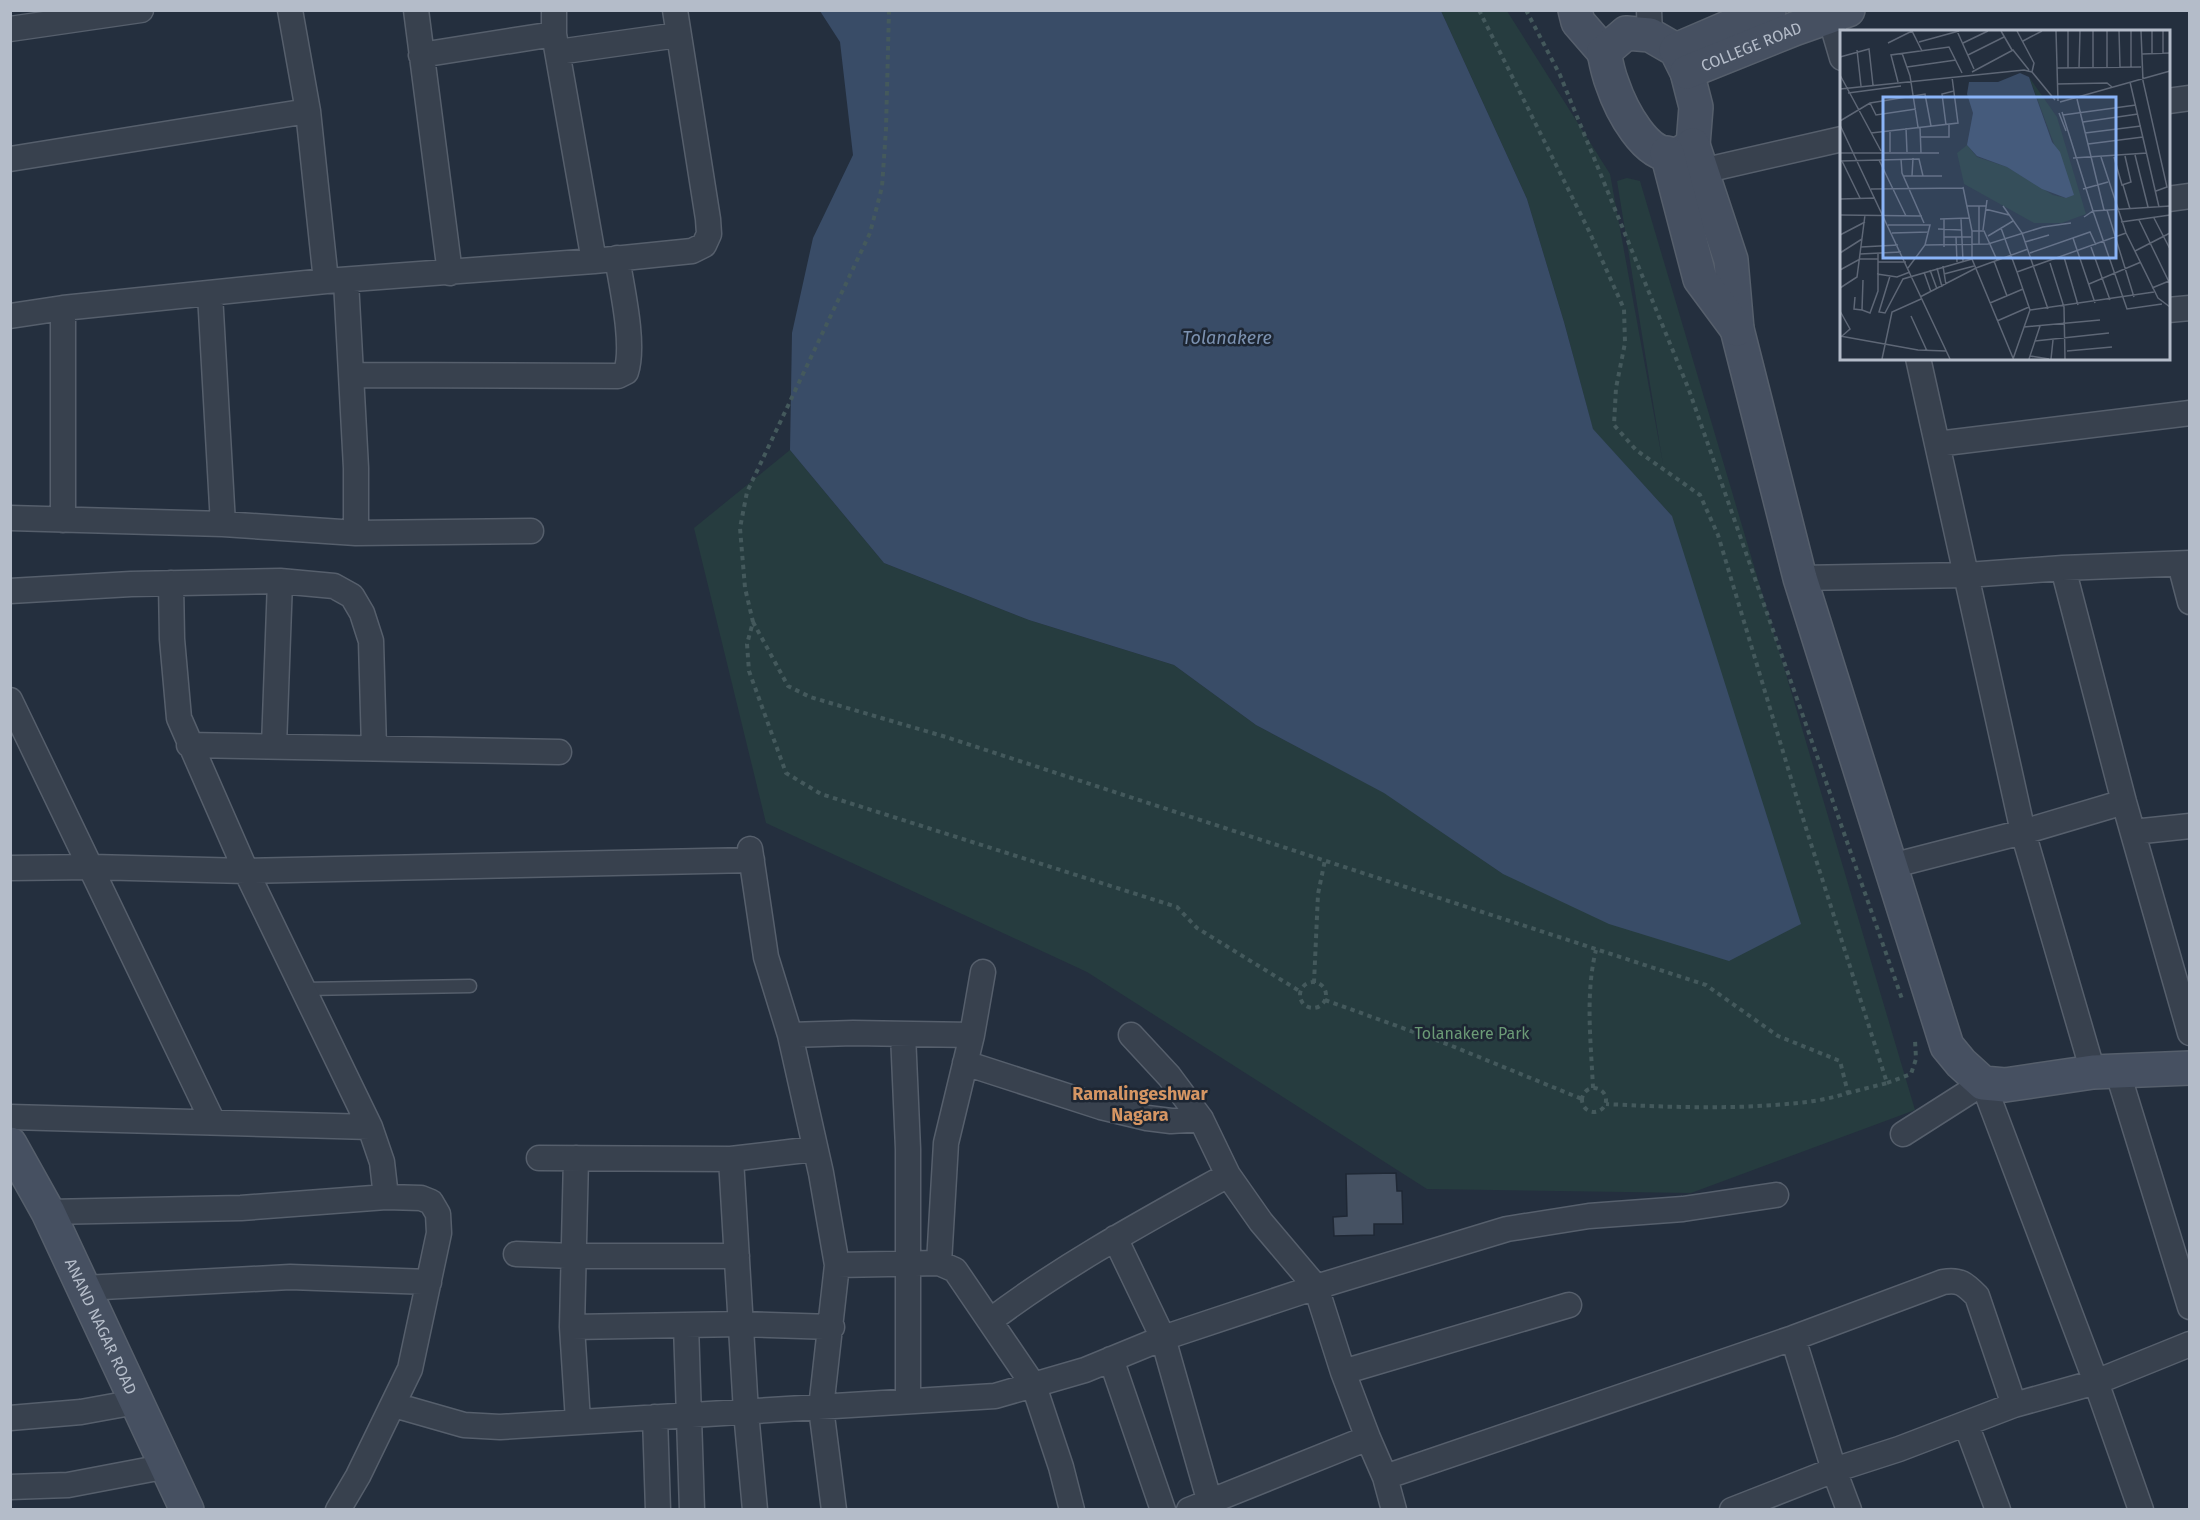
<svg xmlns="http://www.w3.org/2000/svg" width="2200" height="1520" font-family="'Fira Sans',sans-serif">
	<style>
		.green { fill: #263c3f }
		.water { fill: #394c67 }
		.building { fill: #455162; stroke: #1f2835; stroke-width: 1.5 }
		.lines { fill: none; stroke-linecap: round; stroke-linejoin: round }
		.lane-casing { stroke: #565f6c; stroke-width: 15 }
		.street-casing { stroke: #565f6c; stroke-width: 27 }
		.secondary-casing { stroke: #565f6c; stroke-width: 36 }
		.path { stroke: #44595c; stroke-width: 4; stroke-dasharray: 4.5 4.5; stroke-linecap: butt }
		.lane { stroke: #38414e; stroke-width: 12 }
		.street { stroke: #38414e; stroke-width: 24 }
		.secondary { stroke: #465061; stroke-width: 33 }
		.labels { text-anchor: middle; stroke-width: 5; stroke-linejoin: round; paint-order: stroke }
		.street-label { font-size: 16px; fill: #b4bcc9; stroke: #1d2633 }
		.park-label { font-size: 16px; fill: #6b9a76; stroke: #1d2633 }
		.water-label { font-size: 18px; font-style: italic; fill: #7c92b1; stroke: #1d2633 }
		.neighbourhood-label { font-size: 18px; font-weight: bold; fill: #d59563; stroke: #1d2633 }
		.inset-road { fill: none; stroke: #5e6776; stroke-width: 1.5 }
		.view { fill: #8ab4f8; fill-opacity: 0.15; stroke: #8ab4f8; stroke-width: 3 }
		.inset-edge { fill: none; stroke: #b4bcc9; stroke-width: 3 }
	</style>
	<rect width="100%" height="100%" fill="#242f3e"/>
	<path class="green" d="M1441 11H1507L1610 174 1663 464 1617 181 1627 178 1640 181 1915 1110 1691 1193 1427 1189 1087 972 766 823 694 528 790 450 884 563 1029 620 1174 665 1256 725 1385 793 1503 874 1672 516 1593 430 1564 322 1527 199Z"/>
	<path class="water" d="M820 11H1441L1527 199 1564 322 1593 429 1672 516 1801 924 1729 961 1609 924 1503 874 1384 793 1256 725 1174 665 1029 620 884 563 790 450 792 333 813 238 853 155 840 42Z"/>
	<path class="building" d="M1396 1173 1397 1191H1402L1403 1224H1374V1235L1334 1236 1333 1217 1347 1216 1346 1174Z"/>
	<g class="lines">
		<defs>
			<path id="lane" d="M305 989 470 986"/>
			<path id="street" d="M290 10 308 111 326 281
				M416 10 450 273
				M554 10V34L594 261
				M1649 10 1650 35
				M1830 17 1842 58
				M10 29 141 10
				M558 52 678 35
				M421 55 554 34
				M2168 101 2190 98
				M10 159 308 111
				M1702 171 1842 139
				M2168 199 2190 196
				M346 281 356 468V533
				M210 294 223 524
				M63 308V520
				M2168 310 2190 308
				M10 316 63 308 326 281 594 261 692 251 704 245 709 234 708 219 675 10
				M1918 358 2023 832 2093 1072
				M351 375 618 376 626 372C635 345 622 288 617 258
				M1937 444 2190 413
				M10 518 223 524 356 533 531 531
				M2180 564 2190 602
				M2063 568 2124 802 2190 1033
				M1800 578 1967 575 2063 568 2190 563
				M171 583 172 639 179 718 246 871 370 1127 382 1162 386 1197
				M10 591 131 584 280 581 334 586 352 596 362 613 371 641 374 748
				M10 700 213 1122
				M189 745 559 752
				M274 746 280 581
				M2133 832 2190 826
				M750 849 766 957 790 1035 821 1173 837 1265 821 1408 834 1510
				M1891 866 2023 832 2124 802
				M10 868 92 867 246 871 752 860
				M903 1034 908 1149V1400
				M790 1035 853 1033 972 1035
				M1131 1035 1169 1076 1201 1119 1228 1175 1261 1222 1316 1287 1343 1372 1368 1438 1385 1477 1394 1510
				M965 1063 1101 1107 1147 1118 1171 1121 1201 1119
				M2117 1070 2190 1307
				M10 1117 370 1127
				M1903 1134 1983 1083 2096 1382 2141 1510
				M539 1158 731 1159 814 1149
				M576 1158 572 1327 578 1421
				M731 1159 746 1412 755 1510
				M48 1212 241 1208 386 1197 421 1198 431 1202 438 1214 439 1233 410 1369 358 1476 338 1510
				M1115 1238 1163 1338 1212 1510
				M516 1254 574 1256H737
				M939 1263 946 1143 972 1035 983 972
				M837 1265 939 1263 955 1270 1034 1386 1061 1467 1072 1510
				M84 1288 290 1277 429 1282
				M991 1320C1065 1264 1147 1220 1228 1175
				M686 1325 692 1510
				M572 1327 741 1324 832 1327
				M1793 1338 1834 1470 1849 1510
				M1111 1359 1163 1510
				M1343 1372 1569 1305
				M394 1405 464 1425 500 1427 995 1396 1085 1370 1163 1338 1316 1287 1507 1229 1589 1216 1683 1209 1776 1195
				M655 1417 658 1510
				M10 1418 81 1412 136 1402
				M1966 1424 1998 1510
				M1385 1477 1793 1338 1943 1282C1960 1279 1965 1284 1977 1296L2014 1405
				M10 1487 68 1485 168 1466
				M1189 1510 1368 1438
				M1732 1510 1834 1470 1899 1449 2014 1405 2096 1382 2190 1344"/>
			<g id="secondary">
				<path d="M1575 10 1578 22 1604 52"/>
				<path d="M1626 33 1650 35 1676 50 1687 72 1696 107 1693 145C1688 148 1682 153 1677 154 1646 161 1620 107 1612 83 1608 73 1606 62 1604 52Z"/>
				<path d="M1676 50 1769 10"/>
				<path id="s1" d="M1687 72 1794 29 1848 10"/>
				<path d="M1693 145 1731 260 1737 329 1800 578 1947 1046 1961 1063 1983 1083 2005 1085 2093 1072 2190 1068"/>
				<path d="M1667 153 1700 279 1737 329"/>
				<path id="s2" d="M10 1144 48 1212 187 1510"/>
			</g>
		</defs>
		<use href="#lane" class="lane-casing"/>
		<use href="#street" class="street-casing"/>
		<use href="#secondary" class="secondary-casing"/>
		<path class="path" d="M889 10 886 129 882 187 870 233 747 492 740 528 745 588 753 622 747 644 749 671 786 773 821 794 1177 907 1197 928 1301 992
			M1479 10 1589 231 1624 309 1625 343 1616 388 1614 425 1636 450 1700 495 1718 535 1805 825 1887 1083 1848 1093
			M1526 10 1560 75 1689 390 1902 999
			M753 622 788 686 810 697 946 737 1706 985 1778 1036 1840 1061 1848 1093C1823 1101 1801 1103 1775 1105 1719 1109 1663 1107 1606 1104
			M1300 995a13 13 0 1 1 26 0a13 13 0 1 1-26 0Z
			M1314 983 1318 894 1325 860
			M1325 1000 1447 1044 1582 1099
			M1887 1083 1911 1074 1916 1059 1915 1040
			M1593 1088C1591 1043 1585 994 1596 950
			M1582 1100a12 12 0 1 1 24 0a12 12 0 1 1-24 0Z"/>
		<use href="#lane" class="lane"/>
		<use href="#street" class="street"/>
		<use href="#secondary" class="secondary"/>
	</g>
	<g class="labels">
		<g class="street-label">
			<text dy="6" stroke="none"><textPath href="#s1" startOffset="69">COLLEGE ROAD</textPath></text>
			<text dy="6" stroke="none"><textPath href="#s2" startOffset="204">ANAND NAGAR ROAD</textPath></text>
		</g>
		<g class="park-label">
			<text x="1472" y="1039">Tolanakere Park</text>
		</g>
		<g class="water-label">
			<text x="1227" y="344">Tolanakere</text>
		</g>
		<g class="neighbourhood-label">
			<text x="1140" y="1100">Ramalingeshwar<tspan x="1140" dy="21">Nagara</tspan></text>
		</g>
	</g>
	<g transform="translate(1840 30)">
		<rect width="330" height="330" fill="#242f3e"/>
		<path d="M189 47 217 87 246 184 222 193H194L124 154 117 123 127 115 137 127 167 137 213 165 226 168 233 165Z" fill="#263c3f"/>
		<path d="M180 43 189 47 212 112 220 122 234 165 226 168 202 159 167 137 137 126 127 115 133 83 127 64 129 52H158Z" fill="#394c67"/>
		<path class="inset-road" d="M117 1 134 39M161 1 172 20M177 1 194 33 192 42M216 1 218 71M228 1V38M253 1V37M267 1V37M279 1 280 37M291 1V37M301 1 303 51 327 157 316 161M312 1V24M323 1V24M183 11 202 1M79 12 119 1M48 13 72 1 82 21M123 13 148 1M17 20 21 56M62 23 70 46 78 97M302 24 330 23M128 25 164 7M0 27 29 19 33 55M67 37 116 30M217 38 301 37M239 38 240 1M132 42 173 20 189 40M0 45 41 121M58 52 51 25 109 17 122 43M290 52 319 177M217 54 267 53 272 57M0 59 184 40 192 42 215 70M8 63 61 56M237 69 264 180M220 72 330 41M30 73 36 85 76 79M222 82 253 181 330 176M219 83 226 101M223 85 296 75M0 91 30 73 85 64 91 96M243 92 298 84M0 95 110 329M106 95 102 64 114 61M80 97 81 123M66 98 67 122M50 100V122M31 103 118 93 112 47M245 103 301 96M80 107H109V94M248 114 303 107M0 123H99M295 125 308 177M261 127 286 203 318 268 330 277M274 127 282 155 291 152 285 126M233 128 307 123M61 129 62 143 84 193M39 130 66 186M0 131 79 129 83 146M2 131 20 168M63 146H102M72 146 73 128M283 155 290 179M123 157 132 201V229L173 328M31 159 123 158M243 159 268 152M0 169 35 168M127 176H146M139 176V215M163 176 182 203 208 279M145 179 169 185M267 180 294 267M0 185 82 186M244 187 253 181 287 279 322 274M314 188 330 219M100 189 129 188M104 189V217M121 189 123 231M299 190 330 254M281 192 330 185M48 195H90L85 215 68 238M161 198 177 242M98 199 121 200M143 200 147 170M132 201H144L157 230M52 203 89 202M0 205 25 192M148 206 173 191M104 207H131M116 207 117 232M233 208 255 273M185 212 209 205M85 215 148 214 203 197 231 193M21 217 58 215M251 217 270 270M295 221 330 203M0 223 22 209M190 223 250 202 256 215M20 224 61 222M224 227 238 275M154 231 167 266M38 232H66M210 233 224 277 225 329M103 236 106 255M97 238 102 257M0 240 20 229H38M90 240 97 259M84 242 91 262M37 244 57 247 70 242M104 244 134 236M50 246 39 282 45 283 63 249 132 229M23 250 22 280 30 283 38 261V224M249 254 301 232M0 258 17 247 25 185M312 258 329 251M15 267 14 279 22 280M80 267 136 238 188 219M150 273 183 259M190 280 314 262M0 281 10 299 2 306M71 286 87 321M157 291 189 277M184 297 260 290M0 306 78 320 106 321M195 311 269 303M227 321 272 317M190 326 209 329M42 329 52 282 81 269M173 329 190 280 177 242 286 203M189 329 200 296M211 329 213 310"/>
		<path class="view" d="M43 67H276V228H43Z"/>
		<rect width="330" height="330" class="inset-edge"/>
	</g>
	<rect width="2200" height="1520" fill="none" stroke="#b4bcc9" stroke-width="24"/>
</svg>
